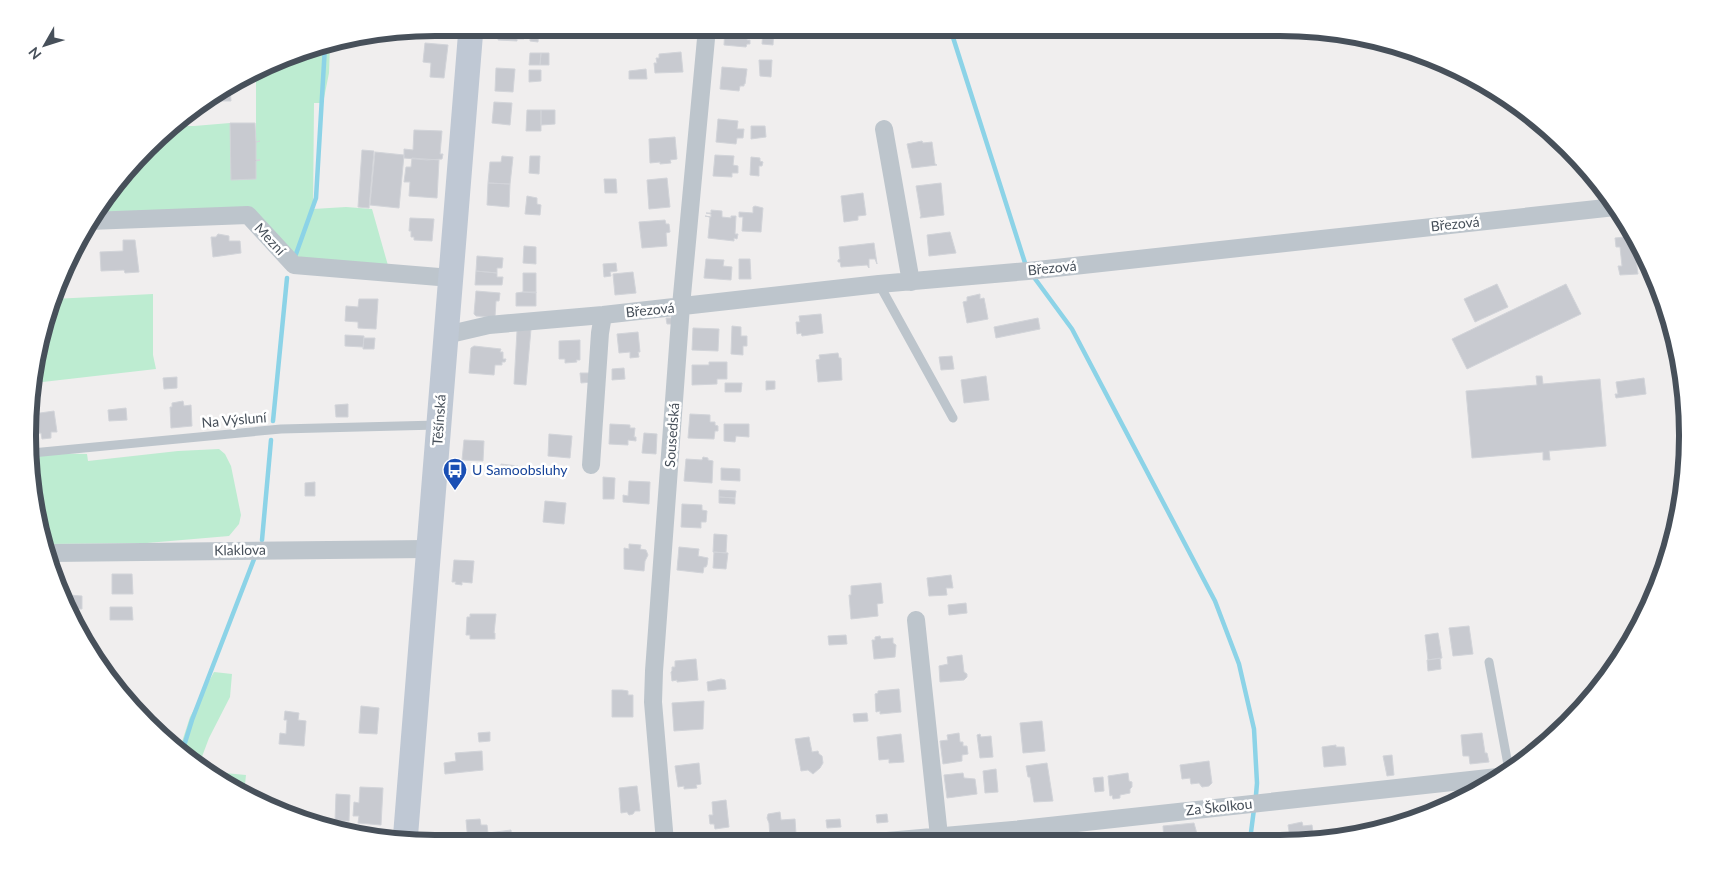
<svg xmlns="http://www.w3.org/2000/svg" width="1715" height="871" font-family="Lato,sans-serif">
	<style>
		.green { fill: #bdecd1 }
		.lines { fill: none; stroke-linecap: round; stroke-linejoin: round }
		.stream { stroke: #8cd3e7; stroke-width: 4.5 }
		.building { fill: #c8cad0; stroke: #d2d4d9 }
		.service { stroke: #bdc5cc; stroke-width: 9 }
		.minor { stroke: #bdc5cc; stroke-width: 18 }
		.secondary { stroke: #bfc8d4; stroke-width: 25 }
		.labels { text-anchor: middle; stroke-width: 5; stroke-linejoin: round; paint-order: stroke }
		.street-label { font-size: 14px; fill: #47505a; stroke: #fff }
		.transit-label { font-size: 14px; fill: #164399; stroke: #fff; text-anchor: start }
		.rim { fill: none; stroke: #47505a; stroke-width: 6 }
	</style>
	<rect width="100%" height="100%" fill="#f0eeee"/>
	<path class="green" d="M330 45 329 73 323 103H314L313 209 346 207 372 209 389 269 292 260 249 211 92 217 96 209 174 126H194L230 123 231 179H256V161L260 160H256V142H260H256V75L304 49Z
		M153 294V355L156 369 34 383 35 356 53 299Z
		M219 449 225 454 231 466 241 515 239 524 229 536 147 543 48 544 31 488 32 453 87 454 88 461 178 451Z
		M214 672 232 674 230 697 209 738 200 762 180 748 190 717Z
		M214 772 246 775 244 794Z"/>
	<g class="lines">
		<path class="stream" d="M950 28 1026 266
			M296 254 316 198 325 46
			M1033 276 1072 329 1215 601 1239 664 1254 729 1257 783 1256 795
			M273 421 287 278
			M262 540 271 440
			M183 749 192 720 256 554
			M1250 840 1254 809"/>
	</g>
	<path class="building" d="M499 28H524V39H517V41L498 40Z
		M725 28H748L747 40H750V44H747L746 47 724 45Z
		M761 28H774L773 45 762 44 763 30 760 29Z
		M530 29H539L538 42 530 41Z
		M425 43 448 45 444 78 430 77 431 63 423 62Z
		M681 52 683 72 655 73 654 63H657L656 58H659V54Z
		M530 53H541L540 65H529Z
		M541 53H549V65H540Z
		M759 60H772L771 77 760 76Z
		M722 67 747 69 745 84H744V86H740L739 91 720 89Z
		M496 68 515 69 513 92 495 91Z
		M646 69 647 79H629V71Z
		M529 70H541V81L529 82Z
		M230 89 231 101H209V100Z
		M494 102 512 103 510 125 492 123Z
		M527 110H541V131H526Z
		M541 110H555V124L541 125Z
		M718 119 738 121 737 129H744L743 138H737L736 144 716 142Z
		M230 123H255L256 142 260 141 256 142V160H260L256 161V179L231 180Z
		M751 126H765L766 137 751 139Z
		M414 130 442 131 440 154H443L442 159 427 160 404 158V149L413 150Z
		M675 137 677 159 670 160 671 163 660 164V162L650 163 649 139Z
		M922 141 923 143 932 142 935 164 937 165 912 168 907 144Z
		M362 150 374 151 369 208 358 207Z
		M375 152 404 155 399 208 370 205Z
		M715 155 734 156 733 165 738 166V173H732V177L713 176Z
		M502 156 513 157 510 184 488 183 490 162H501Z
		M530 156H540L539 174 529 173Z
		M751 157 760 158V161L763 162 762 166H759V176L750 175Z
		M412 158 439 160 437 198 409 196 410 182H404L406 167H411Z
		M667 178 670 207 649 209 647 180Z
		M604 179H616L617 193H605Z
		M488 183 510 184 509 207 487 205Z
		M941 183 944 215 920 218 921 216 916 186Z
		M863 193 866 215 858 216V220L844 222 841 196Z
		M527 196 537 198V204L541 205 540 215 525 214Z
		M755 206 763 208 761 232 742 231 743 217H739V212L753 213V207Z
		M711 210 722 211V217L731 218V216H736L735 234H738L737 239 734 238V241L708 238 710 217 705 216 711 217V214L706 213H711Z
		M410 218 434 219 432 241 414 240V237H411V231H409Z
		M665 220 666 224H669L670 232 666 233 667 246 642 248 639 222Z
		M950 232 956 253 929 256 927 235Z
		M218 234 229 236V241H240L241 253 213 257 211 237H216Z
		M1633 236 1638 274 1620 275 1618 266H1622L1620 247H1616L1615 238Z
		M123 240H135L139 272 125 273 124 270 101 271 100 252 123 251Z
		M874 243 877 264 875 259H869V268L867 265 841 267 840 262H838V260L840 259 839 247Z
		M524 246 536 247V264L523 263Z
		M477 256 503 258 502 268H497V273L476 271Z
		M706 259 724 260 723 266 732 267 731 280 704 278Z
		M739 259H750L751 279H739Z
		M616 263 617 271 610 272 611 276 604 277 603 264Z
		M476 271 497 273V277H503L502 285H475Z
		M633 272 636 293 615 295 613 274Z
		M523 273H536V293L523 292Z
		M1497 284 1508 307 1475 322 1464 299Z
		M1566 284 1581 314 1467 369 1452 339Z
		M476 291 500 293 499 301H496L495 317 476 316 474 314Z
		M523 292H536V306H516V293Z
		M980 294V299L984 298 988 319 967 323 963 302 967 301V297Z
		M359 299H378L376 329 358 328V322L345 321 346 306 358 307Z
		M821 314 823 333 802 336 801 333 797 334 796 322H800L799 316Z
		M666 318H672L673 324H667Z
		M1038 318 1040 329 996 338 994 327Z
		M732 326 741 327V336H747V346H743V355L731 354Z
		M693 328 719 329 718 351 692 350Z
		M531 329 526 385 514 384 517 331Z
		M638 332 640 352H638L639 357 630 358V352L619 353 617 334Z
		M345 335 364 336 363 347 345 346Z
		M364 338H375L374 349H363Z
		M580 340V360H576L577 362 565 363V359H559V341Z
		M474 346 501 349 500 352H503V359H506L505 362H502V365H495L494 375 469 373 471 348Z
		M838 353 839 358H841L842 380 818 382 816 360 820 359 819 355Z
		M952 356 954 369 941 370 939 357Z
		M709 362H727V379H717V384L692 385V365H709Z
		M624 368 625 379 612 380V369Z
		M580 373H592V382L581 383Z
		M986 376 989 400 964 403 961 380Z
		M1536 376H1542L1543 384 1600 379 1606 446 1549 451 1550 460H1543V452L1472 458 1466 391 1537 385Z
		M177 377V388L164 389 163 378Z
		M1644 378 1646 394 1616 398 1615 394H1618L1616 382Z
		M766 381H775V389L766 390Z
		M725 383H742L741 392H725Z
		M183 401 184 406 191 405 192 426 171 428 170 407H172V403Z
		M348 404V417H336L335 405Z
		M126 408 127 420 109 421 108 410Z
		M54 411 57 432H51V438L42 439 41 433 33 434V414Z
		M690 414 710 415V422H715V425L718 426V431H715L714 439 688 438Z
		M610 424 630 425V428H635L634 437H636V441L628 440V445L609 444Z
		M724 424H749V437L736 436 735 442 724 441Z
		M644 433 657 434 656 454 642 453Z
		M549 434 572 436 570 458 548 456Z
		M464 440 484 441 483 461 462 460Z
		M703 457 708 458V460L713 461 712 483 684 481 686 459 702 460Z
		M501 464 518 466V475L500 473Z
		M721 468 740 469V481L721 480Z
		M603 477 615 478 614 499H603Z
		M629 481 650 482 649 504 623 502V495L628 496Z
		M315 482V496H305V483Z
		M719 490 736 491 735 498 719 497Z
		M719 497 735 498V504L719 503Z
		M545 501 566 503 564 524 543 522Z
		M682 504 702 505V510L707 511 706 522H701V528L681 527Z
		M714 534 727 535 726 553 713 552Z
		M629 544 641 545 640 549 646 550 648 555 645 561 644 571 624 569V548L629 549Z
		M679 547 699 549 698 556 708 558 707 565 706 567H704L703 573 677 570Z
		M714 552 728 553 726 569 713 568Z
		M454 560 474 561 472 583 462 582V585L455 584 456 582H452Z
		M112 574H132L133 594H112Z
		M951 575 953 588H946L947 595 929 596 927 578Z
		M881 583 883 603 877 604 878 616 851 619 849 595H851V586Z
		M68 595 82 596V609H68Z
		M966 603 967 613 949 615 948 605Z
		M110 607H132L133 620H110Z
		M470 614H496L494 633H495V639H470V635H466L467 617H470Z
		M1469 626 1473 654 1453 656 1449 628Z
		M1438 633 1442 658 1428 660 1425 635Z
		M846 635 847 644 829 645 828 636Z
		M880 636 881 639 893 638V643L896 645 895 657 874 659 872 640H875V637Z
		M962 655 964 672 967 674V677L964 680 940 682 939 666 948 664 947 657Z
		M1440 658 1441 669 1428 671 1427 660Z
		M696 659 698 680 677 682V680L672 681 671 672 672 671V667H675V661Z
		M721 679 725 680 726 689 708 691 707 682Z
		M899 689 901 712 880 714V711L876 712 875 694 878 693V691Z
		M612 690H622L628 691V695H633V717H612Z
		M704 701 703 729 674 731 672 703Z
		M361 706 379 708 377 734 359 733Z
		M285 711 299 713 298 720 306 721 304 746 279 744 280 733 286 734 287 720H284Z
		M867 713 868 721 854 722 853 714Z
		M1042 721 1045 751 1023 753 1020 723Z
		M490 732V741L479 742 478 733Z
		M959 733 960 742H963V746H967L968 754 962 755V761L943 764 940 741 948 740 947 735Z
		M1482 733 1485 753H1487L1489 762 1470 764 1469 756H1463L1461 735Z
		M901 734 904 762 889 763V759L879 760 877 737Z
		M980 734 981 737 991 736 993 757 980 758 977 735Z
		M809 737 812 752 818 751 819 754 822 756 823 763 820 768 813 774 808 770 801 771 795 739Z
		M1336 745V747H1344L1346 765 1324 767 1322 747Z
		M482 751 483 770 445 774 444 763 456 761 455 753Z
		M1392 755 1394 775 1387 776 1383 756Z
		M1209 761 1212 783 1209 786 1202 787 1199 783 1191 784 1190 778 1182 779 1180 765Z
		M699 763 701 784 696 785 697 788 684 789V786L678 787 675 766Z
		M1047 763 1053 801 1034 802 1030 777H1028L1026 766Z
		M996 769 998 792 985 793 983 771Z
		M963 773 964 778 975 779 977 794 947 798 944 775Z
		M1128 773 1129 781 1132 782V787L1130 789V793L1120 795V798L1113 799 1112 795 1110 796 1108 776Z
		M1103 777 1104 791 1095 792 1093 778Z
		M637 786 640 811H635L633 814 629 815 627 812 621 813 619 788Z
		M360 787 383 788 381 825 358 823 359 816H353L354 802 359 803Z
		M336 794 350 795 349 821H335Z
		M726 800 729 827 715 829 714 824H710L709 815H713L712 802Z
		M276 807 297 810V817L276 809Z
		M780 812 781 820 795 819 796 834 770 838 769 823 767 818 768 814Z
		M887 814 888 822 877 823 876 815Z
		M480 819 481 825H487L488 833 511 830 512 842H468L466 820Z
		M840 819 841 827 827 828 826 820Z
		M332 822H345V832L331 830Z
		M1302 822 1303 826 1312 825 1314 840H1297V836L1290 837 1288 825Z
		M1194 823 1197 834 1196 840H1164L1163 826Z"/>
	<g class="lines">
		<path class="service" d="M879 284 953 418
			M32 453 281 429 438 425
			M1489 662 1509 770"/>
		<path class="minor" d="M884 129 911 282
			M89 221 248 215 294 265 451 278
			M446 335 489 325 603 315 879 284 1028 271 1615 207
			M591 465 600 333 603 315
			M51 553 429 549
			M916 620 939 836
			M887 841 1013 830 1498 777
			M665 842 653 702 654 671 681 306 707 28"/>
		<path class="secondary" d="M405 842 471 28"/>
	</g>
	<defs>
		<symbol id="bus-pin" viewBox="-11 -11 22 30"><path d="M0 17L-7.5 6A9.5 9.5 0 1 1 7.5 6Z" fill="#1a4fb4" stroke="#fff"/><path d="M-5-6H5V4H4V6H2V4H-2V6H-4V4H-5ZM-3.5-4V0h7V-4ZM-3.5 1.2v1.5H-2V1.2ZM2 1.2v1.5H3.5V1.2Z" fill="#fff"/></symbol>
	</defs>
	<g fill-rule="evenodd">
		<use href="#bus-pin" x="441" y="456" width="28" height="38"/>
	</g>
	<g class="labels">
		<g class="street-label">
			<text transform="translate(1455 224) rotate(-6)" y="5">Březová</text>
			<text transform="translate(270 239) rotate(47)" y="5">Mezní</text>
			<text transform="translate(1052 268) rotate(-6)" y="5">Březová</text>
			<text transform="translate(650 310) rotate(-6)" y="5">Březová</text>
			<text transform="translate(234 420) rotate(-5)" y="5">Na Výsluní</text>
			<text transform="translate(439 420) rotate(-86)" y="5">Těšínská</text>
			<text transform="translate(672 435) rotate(-86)" y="5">Sousedská</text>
			<text transform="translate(240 550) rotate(-1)" y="5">Klaklova</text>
			<text transform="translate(1219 807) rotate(-6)" y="5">Za Školkou</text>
		</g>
		<g class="transit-label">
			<text x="472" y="475">U Samoobsluhy</text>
		</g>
	</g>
	<path d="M0 0H1715V871H0ZM435 36H1280A399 399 0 0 1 1679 435V436A399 399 0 0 1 1280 835H435A399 399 0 0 1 36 436V435A399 399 0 0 1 435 36Z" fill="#fff" fill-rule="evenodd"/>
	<path class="rim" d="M435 36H1280A399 399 0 0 1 1679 435V436A399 399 0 0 1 1280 835H435A399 399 0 0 1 36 436V435A399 399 0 0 1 435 36Z"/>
	<g transform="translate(45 45) rotate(231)" stroke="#ffffff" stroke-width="4" paint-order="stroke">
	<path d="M0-4L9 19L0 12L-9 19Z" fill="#47505a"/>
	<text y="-8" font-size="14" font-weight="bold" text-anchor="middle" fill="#47505a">N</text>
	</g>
</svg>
